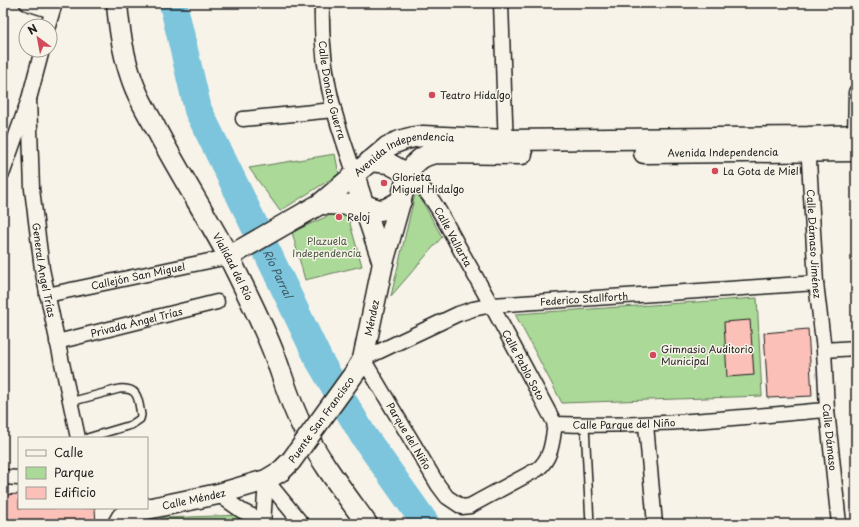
<svg xmlns="http://www.w3.org/2000/svg" width="859" height="527" font-family="'Playpen Sans',sans-serif">
	<style>
		.green { fill: #abd998; stroke: #647a5a }
		.lines { fill: none; stroke-linecap: round; stroke-linejoin: round }
		.river { stroke: #7cc5dd; stroke-width: 28 }
		.building { fill: #fbc0b8; stroke: #1c1c1c }
		.lane-casing { stroke: #1c1c1c; stroke-width: 10 }
		.street-casing { stroke: #1c1c1c; stroke-width: 17 }
		.secondary-casing { stroke: #1c1c1c; stroke-width: 23 }
		.lane { stroke: #f7f3e8; stroke-width: 7 }
		.street { stroke: #f7f3e8; stroke-width: 14 }
		.secondary { stroke: #f7f3e8; stroke-width: 20 }
		.secondary-bridge-casing { stroke: #1c1c1c; stroke-width: 23; stroke-linecap: butt }
		.secondary-bridge { stroke: #f7f3e8; stroke-width: 20 }
		.poi-dot { fill: #d1495b; stroke: #f7f3e8; stroke-width: 1.5 }
		.labels { text-anchor: middle; stroke-width: 3; stroke-linejoin: round; paint-order: stroke }
		.street-label { font-size: 10px; fill: #1c1c1c; stroke: #f7f3e8 }
		.poi-label { font-size: 10px; fill: #1c1c1c; stroke: #f7f3e8; text-anchor: start }
		.park-label { font-size: 10px; fill: #475541; stroke: #f7f3e8 }
		.water-label { font-size: 11px; font-style: italic; fill: #3e5760; stroke: #f7f3e8 }
	</style>
	<rect width="100%" height="100%" fill="#f7f3e8"/>
	<filter id="ink" filterUnits="userSpaceOnUse"><feTurbulence type="fractalNoise" baseFrequency=".025" numOctaves="2"/><feDisplacementMap in="SourceGraphic" scale="8" xChannelSelector="R" yChannelSelector="G"/><feConvolveMatrix kernelMatrix="1 2 1 2 8 2 1 2 1" color-interpolation-filters="sRGB"/></filter>
	<g filter="url(#ink)">
		<path class="green" d="M335 154 339 174 280 211 249 168Z
			M416 190 442 237 391 296Z
			M337 212 347 213 362 266 305 280 292 232Z
			M757 298 762 396 562 403 515 314Z
			M242 515 243 524H151L163 518Z"/>
		<g class="lines">
			<path class="river" id="s1" d="M173 3 198 110 246 208 319 360 363 435 426 524"/>
		</g>
		<path class="building" d="M750 320 754 375 727 377 724 322Z
			M808 329 812 396 768 398 764 333Z
			M19 494V508H95L96 524H3V495Z"/>
		<g class="lines">
			<defs>
				<path id="lane" d="M70 402 119 389C139 387 138 399 141 415L140 419 131 425 87 438
					M585 425 590 524"/>
				<g id="street">
					<path d="M27 3 52 11"/>
					<path id="s2" d="M322 3C321 39 325 76 334 110 340 132 348 154 355 175"/>
					<path d="M501 3 506 149"/>
					<path d="M48 26 55 3"/>
					<path id="s3" d="M29 99 32 189 42 269 78 438"/>
					<path d="M243 119 334 110"/>
					<path d="M855 135 856 92"/>
					<path id="s4" d="M808 143 816 283 824 350 827 410 839 524"/>
					<path d="M3 172 29 99 42 50"/>
					<path id="s5" d="M408 174C432 191 447 226 461 251 494 308 524 366 555 424"/>
					<path id="s6" d="M47 295 228 257"/>
					<path id="s7" d="M57 342 217 302"/>
					<path d="M824 350 856 348"/>
					<path id="s8" d="M555 424C552 442 552 457 538 469L479 501 470 506 462 507 447 497 438 485 363 359 458 314 473 309 492 305 816 283"/>
					<path id="s9" d="M555 424C646 428 737 417 827 410"/>
					<path d="M646 425 655 524"/>
					<path d="M3 477 19 478"/>
					<path d="M266 480 302 524"/>
					<path d="M218 494 242 511 263 521"/>
					<path d="M263 524 266 480"/>
				</g>
				<g id="secondary">
					<path id="s10" d="M117 3C119 29 123 55 132 80 137 95 145 109 153 123 178 172 208 217 233 265 248 296 264 326 276 359 284 381 291 405 302 426 320 461 344 492 367 524"/>
					<path id="s11" d="M644 153 856 151"/>
					<path d="M370 161 388 163 408 174"/>
					<path d="M355 175 358 188 383 263"/>
					<path d="M320 204 364 205 379 210 386 209 401 201"/>
					<path id="s12" d="M228 257 320 204 387 147C399 140 409 137 423 136L506 140 808 137 856 135"/>
					<path id="s13" d="M356 371 363 359 383 263 408 174C415 162 422 155 436 153L522 154"/>
					<path id="s14" d="M118 524 122 517 142 510 218 494 266 480 281 471 291 461"/>
				</g>
			</defs>
			<use href="#lane" class="lane-casing"/>
			<use href="#street" class="street-casing"/>
			<use href="#secondary" class="secondary-casing"/>
			<use href="#lane" class="lane"/>
			<use href="#street" class="street"/>
			<use href="#secondary" class="secondary"/>
			<defs>
				<g id="secondary-bridge">
					<path id="s15" d="M291 461 356 371"/>
				</g>
			</defs>
			<use href="#secondary-bridge" class="secondary-bridge-casing"/>
			<use href="#secondary-bridge" class="secondary-bridge"/>
		</g>
	</g>
	<g class="poi-dot">
		<circle cx="432" cy="95" r="4"/>
		<circle cx="715" cy="171" r="4"/>
		<circle cx="384" cy="183" r="4"/>
		<circle cx="339" cy="217" r="4"/>
		<circle cx="653" cy="355" r="4"/>
	</g>
	<g class="labels">
		<g class="street-label">
			<text dy="4" stroke="none"><textPath href="#s2" startOffset="88">Calle Donato Guerra</textPath></text>
			<text dy="4" stroke="none"><textPath href="#s11" startOffset="79">Avenida Independencia</textPath></text>
			<text dy="4" stroke="none"><textPath href="#s12" startOffset="208">Avenida Independencia</textPath></text>
			<text dy="4" stroke="none"><textPath href="#s5" startOffset="78">Calle Vallarta</textPath></text>
			<text dy="4" stroke="none"><textPath href="#s4" startOffset="101">Calle Dámaso Jiménez</textPath></text>
			<text dy="4" stroke="none"><textPath href="#s10" startOffset="291">Vialidad del Río</textPath></text>
			<text dy="4" stroke="none"><textPath href="#s3" startOffset="172">General Angel Trías</textPath></text>
			<text dy="4" stroke="none"><textPath href="#s6" startOffset="93">Callejón San Miguel</textPath></text>
			<text dy="4" stroke="none"><textPath href="#s8" startOffset="547">Federico Stallforth</textPath></text>
			<text dy="4" stroke="none"><textPath href="#s13" startOffset="56">Méndez</textPath></text>
			<text dy="4" stroke="none"><textPath href="#s7" startOffset="82">Privada Ángel Trías</textPath></text>
			<text dy="4" stroke="none"><textPath href="#s5" startOffset="224">Calle Pablo Soto</textPath></text>
			<text dy="4" stroke="none"><textPath href="#s15" startOffset="51">Puente San Francisco</textPath></text>
			<text dy="4" stroke="none"><textPath href="#s9" startOffset="69">Calle Parque del Niño</textPath></text>
			<text transform="translate(409 436) rotate(59)" y="4">Parque del Niño</text>
			<text dy="4" stroke="none"><textPath href="#s4" startOffset="295">Calle Dámaso</textPath></text>
			<text dy="4" stroke="none"><textPath href="#s14" startOffset="82">Calle Méndez</textPath></text>
		</g>
		<g class="poi-label">
			<text x="440" y="99">Teatro Hidalgo</text>
			<text x="723" y="175">La Gota de Miel</text>
			<text x="392" y="181">Glorieta<tspan x="392" dy="12">Miguel Hidalgo</tspan></text>
			<text x="347" y="221">Reloj</text>
			<text x="661" y="353">Gimnasio Auditorio<tspan x="661" dy="12">Municipal</tspan></text>
		</g>
		<g class="park-label">
			<text x="327" y="245">Plazuela<tspan x="327" dy="12">Independencia</tspan></text>
		</g>
		<g class="water-label">
			<text dy="4" stroke="none"><textPath href="#s1" startOffset="292">Río Parral</textPath></text>
		</g>
	</g>
	<rect width="859" height="527" fill="none" stroke="#f7f3e8" stroke-width="16"/>
	<rect x="8" y="8" width="843" height="511" fill="none" stroke="#1c1c1c" stroke-width="1.5" filter="url(#ink)"/>
	<rect x="18" y="437" width="130" height="72" fill="#f7f3e8" stroke="#9f9d96"/>
	<rect x="26" y="450" width="20" height="6" fill="#f7f3e8" stroke="#9f9d96"/>
	<text x="54" y="457" font-size="12" fill="#1c1c1c">Calle</text>
	<rect x="26" y="467" width="20" height="12" fill="#abd998" stroke="#9f9d96"/>
	<text x="54" y="477" font-size="12" fill="#1c1c1c">Parque</text>
	<rect x="26" y="487" width="20" height="12" fill="#fbc0b8" stroke="#9f9d96"/>
	<text x="54" y="497" font-size="12" fill="#1c1c1c">Edificio</text>
	<g transform="translate(38 38) rotate(328)"><circle r="19" fill="#f7f3e8" stroke="#9f9d96"/>
	<path d="M0-3L7 15L0 10L-7 15Z" fill="#d1495b"/>
	<text y="-6" font-size="11" font-weight="bold" text-anchor="middle" fill="#1c1c1c">N</text>
	</g>
</svg>
